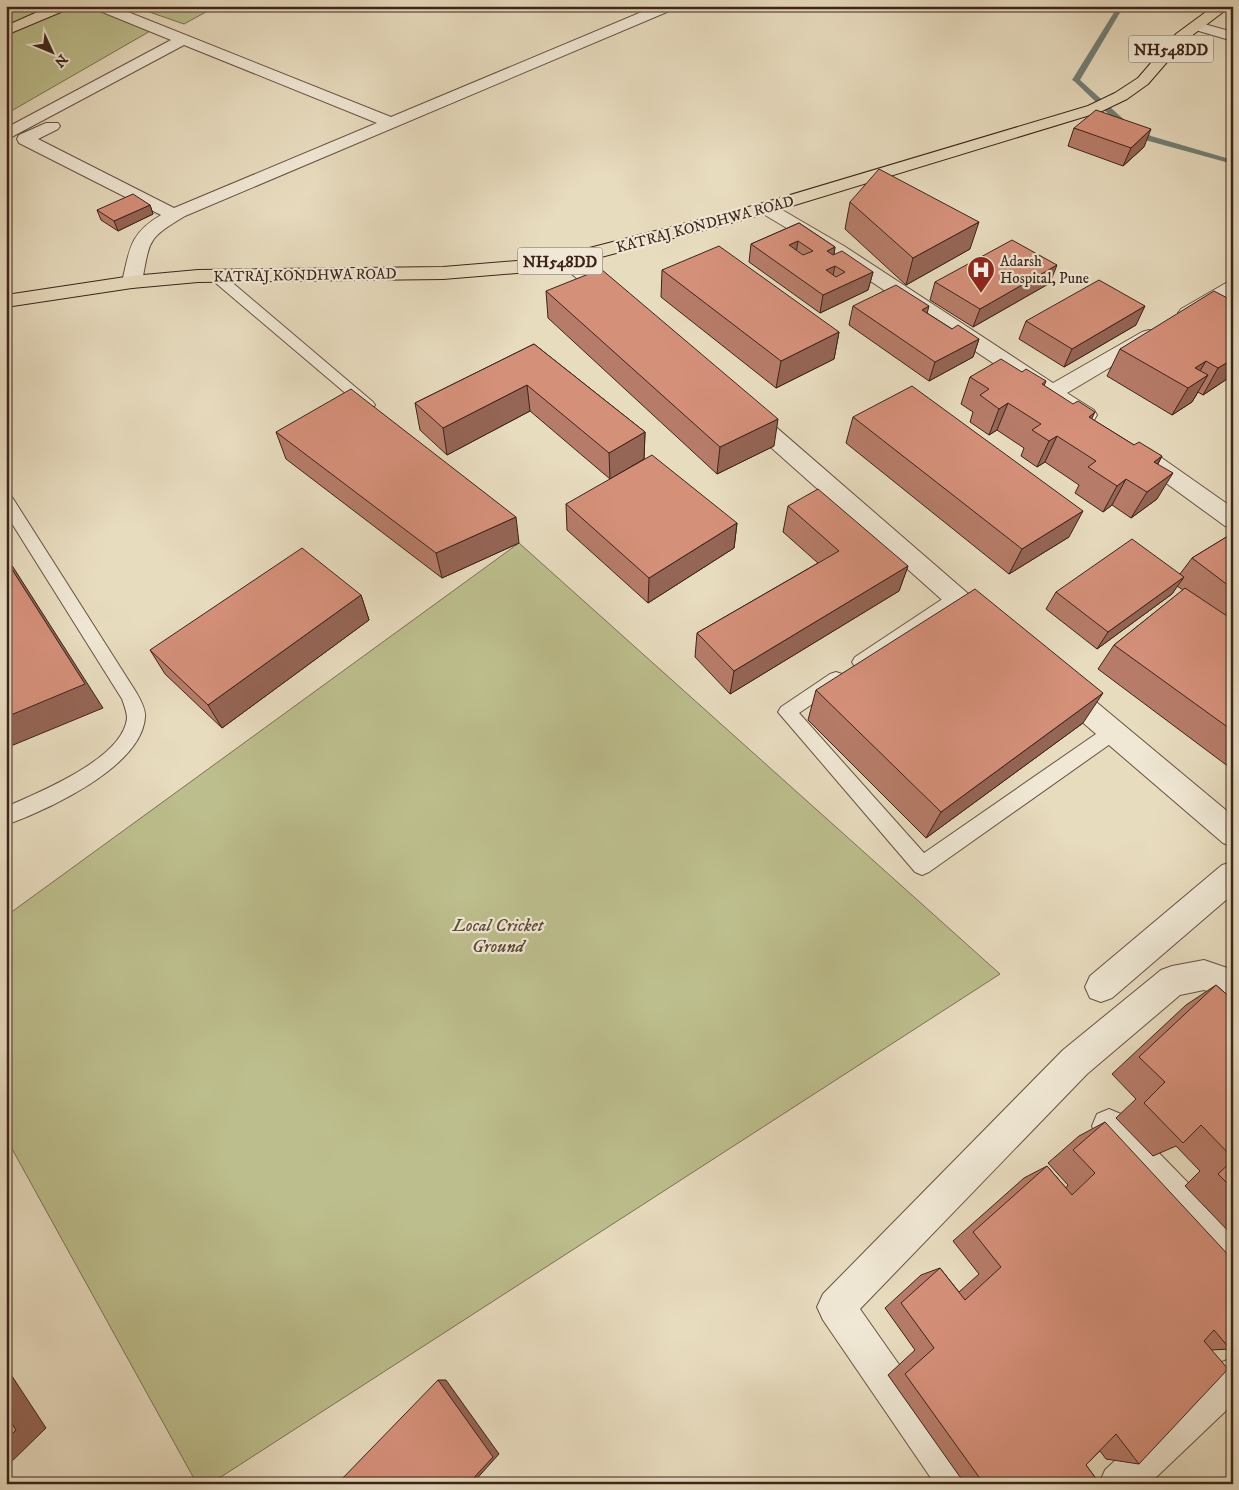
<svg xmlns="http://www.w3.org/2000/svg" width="1239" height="1490" font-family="'IM FELL DW Pica',serif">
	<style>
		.green { fill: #bdbe8d; stroke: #7c7154 }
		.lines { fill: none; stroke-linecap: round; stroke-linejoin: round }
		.stream { fill: #737f76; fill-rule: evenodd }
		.lane-casing { stroke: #675243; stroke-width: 2 }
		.street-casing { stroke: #675243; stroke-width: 2 }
		.highway-casing { stroke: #3c241a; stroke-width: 2 }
		.lane { fill: #f0e8d5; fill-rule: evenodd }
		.street { fill: #f0e8d5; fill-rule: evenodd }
		.highway { fill: #e8dcbf; fill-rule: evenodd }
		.wall { fill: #b77c69; stroke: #3c241a }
		.shaded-wall { fill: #956555; stroke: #3c241a }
		.building { fill: #d5907a; stroke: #3c241a; fill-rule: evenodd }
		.labels { text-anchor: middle; stroke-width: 4.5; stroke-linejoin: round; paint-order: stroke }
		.far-street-label { font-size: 15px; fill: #3c241a; stroke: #f0e8d5 }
		.far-poi-label { font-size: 15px; fill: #3c241a; stroke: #f0e8d5; text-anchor: start }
		.shield { fill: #f0e8d5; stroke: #725f52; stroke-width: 1 }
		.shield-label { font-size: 16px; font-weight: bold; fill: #3c241a }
		.park-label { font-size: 18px; font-style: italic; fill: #5c4a37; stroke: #f0e8d5 }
	</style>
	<rect width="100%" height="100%" fill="#e8dcbf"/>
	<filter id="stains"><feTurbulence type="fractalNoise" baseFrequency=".004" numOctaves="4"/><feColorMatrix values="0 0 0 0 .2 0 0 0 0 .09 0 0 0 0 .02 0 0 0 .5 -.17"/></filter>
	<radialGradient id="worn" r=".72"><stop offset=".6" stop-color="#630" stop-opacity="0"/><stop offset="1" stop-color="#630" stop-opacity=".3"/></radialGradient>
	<path class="green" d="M6 6H88L152 30 6 114Z
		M132 6H217L184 24Z
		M519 543 1000 974 210 1484H197L6 1138V916Z"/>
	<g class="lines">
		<path class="stream" d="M1118 6H1124L1080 80 1130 125 1151 136 1233 160V164L1145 140 1124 129 1074 81 1072 80Z"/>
		<defs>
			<path id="lane" d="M216 272 221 273 373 402 375 405 373 408H363L211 279 210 276 211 273Z
				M6 496 12 497 136 692C140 699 146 709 145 717 142 767 47 810 6 825V807C39 792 123 759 127 718 127 712 124 705 122 699L6 514Z
				M956 593 962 594 964 599 962 604 867 667 861 669 855 667 852 662 855 657 950 594Z
				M836 672 842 674 845 679 842 684 799 713 924 853 1106 727 1113 724 1120 727 1122 732 1120 737 929 872 922 875 915 872 778 712 781 707 830 674Z"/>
			<path id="street" d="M93 6H113L391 117 656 6H676L674 9 185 216C147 239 150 239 142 282L139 286 132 288 125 286 122 282C130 249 129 234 161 215L19 143 17 139 19 135 46 123H58L60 126 58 129 38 139 174 208 377 123 184 45 6 140V128L171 40 95 9Z
				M1197 22 1233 32V41L1192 29 1190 26 1192 23Z
				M766 203 772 204 844 246 1053 383 1142 332 1149 330 1156 332 1159 336 1156 340 1067 393 1094 410 1097 415 1094 420 1086 422 1078 420 830 254 760 212 757 208 760 204Z
				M567 254 574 256 620 295 623 299 620 303 613 305 606 303 560 264 558 260 560 256Z
				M1233 281V295L1195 317 1188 319 1181 317 1178 313 1181 309 1226 283Z
				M746 406 754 408 995 617 999 624 995 631 986 634 977 631 738 418 735 413 738 408Z
				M1141 446 1149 449 1233 508V528L1225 526 1133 459 1130 454 1133 449Z
				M1062 678 1071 681 1233 816V847L1223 843 1053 697 1049 689 1053 681Z
				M1233 862V894L1112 998 1101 1002 1090 998 1085 987 1090 976 1222 865Z
				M1204 960 1233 970V1001L1204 990 1180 995 1087 1074 860 1309 973 1470 979 1484H935L823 1320 817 1307 823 1294 1063 1050 1161 970 1172 966Z
				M1109 1109 1121 1114 1233 1229V1274L1220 1269 1097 1138 1092 1126 1097 1114Z
				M1233 1358V1404L1149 1484H1099L1105 1470 1219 1363Z"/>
			<path id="highway" d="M51 6H70L68 9 6 35V26Z
				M1214 6H1231L1186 40 1148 84 1127 99 1100 112 772 212 567 266 529 272 443 279 198 282 132 288 6 307V295L132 276 198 270 443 267 529 260 566 254 760 204 1088 106 1115 93 1138 78 1176 34Z"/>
		</defs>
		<use href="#lane" class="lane-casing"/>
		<use href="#street" class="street-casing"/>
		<use href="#highway" class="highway-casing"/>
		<use href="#lane" class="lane"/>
		<use href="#street" class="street"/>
		<use href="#highway" class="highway"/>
	</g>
	<path class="wall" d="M1074 128 1144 147 1123 166 1068 146Z
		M850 202 970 249 906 285 845 229Z
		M150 205 153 214 118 231 101 220 97 210Z
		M799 223 835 247 834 255 873 272 868 290 820 313 749 262 751 244Z
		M662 270 839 332 834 359 776 388 661 297Z
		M935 282 1050 283 973 327 930 300Z
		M546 291 774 446 717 474 548 318Z
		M1232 292H1233V375L1203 395 1198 392 1192 402 1172 415 1107 376 1120 349 1228 299Z
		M853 306 927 313 952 329 979 339 973 357 929 381 849 325Z
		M1026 321 1136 325 1064 367 1019 339Z
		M534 344 645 432 644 459 610 479 530 411 447 455 420 430 415 403Z
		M1022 372 1046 381 1044 386 1092 419 1134 445 1162 456 1158 464 1157 499 1131 518 1112 505 1103 512 1075 493 1079 485 1045 462 1037 467 1021 456 1024 448 997 430 989 435 970 422 973 412 961 404 970 377Z
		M853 417 1069 537 1009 574 846 443Z
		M276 432 519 543 442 578 286 459Z
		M566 504 737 523 734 548 648 603 567 530Z
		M788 506 908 566 899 591 730 694 695 657 697 633 818 563 783 532Z
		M1233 533V770L1098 669 1114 645 1183 590 1177 586 1172 594 1097 649 1046 609 1056 592 1180 574 1192 558Z
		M361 595 369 620 222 728 165 674 150 650Z
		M816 690 1083 723 926 838 808 720Z
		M1216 985 1233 1000V1236L1185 1186 1200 1171 1176 1146 1153 1156 1116 1118 1136 1099 1112 1074 1186 1005Z
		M1105 1122 1230 1349 1211 1350 1139 1464 1106 1459 1100 1451 1086 1465 1100 1484H965L888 1375 915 1350 885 1308 921 1275 940 1268 959 1292 979 1274 953 1241 1024 1178 1047 1166 1066 1188 1068 1185 1048 1163 1079 1136Z"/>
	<path class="shaded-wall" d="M1151 129 1144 147 1123 166 1131 148Z
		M150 205 153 214 118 231 114 221Z
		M979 222 970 249 906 285 913 258Z
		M798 241 795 260 789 245Z
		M835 247 832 265 827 251Z
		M1057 265 1050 283 973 327 980 309Z
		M835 266 831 285 826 270Z
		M873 272 868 290 820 313 823 295Z
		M929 306 924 325 922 310Z
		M1145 306 1136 325 1064 367 1072 349Z
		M839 332 834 359 776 388 781 361Z
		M979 339 973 357 929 381 935 362Z
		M1233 359V375L1203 395 1218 368Z
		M1206 361 1191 386 1208 375 1192 402 1172 415 1188 388 1195 368Z
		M527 385 530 411 447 455 443 428Z
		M1008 403 997 430 989 435 999 409Z
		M1095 412 1082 439 1089 417Z
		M778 419 774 446 717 474 720 447Z
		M645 432 644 459 610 479 609 453Z
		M1057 436 1045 462 1037 467 1049 441Z
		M1162 456 1147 482 1139 488 1154 462Z
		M1173 473 1157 499 1131 518 1147 492Z
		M1126 479 1112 505 1103 512 1117 486Z
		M1083 511 1069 537 1009 574 1022 549Z
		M516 517 519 543 442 578 436 553Z
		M737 523 734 548 648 603 649 578Z
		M6 556 103 708 6 748Z
		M908 566 899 591 730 694 734 671Z
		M1184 577 1172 594 1097 649 1108 632Z
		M361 595 369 620 222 728 208 705Z
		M1103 693 1083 723 926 838 941 812Z
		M6 1367 46 1428 6 1467Z
		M438 1380H446L499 1454 472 1484H468Z"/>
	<path class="building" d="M1096 110 1151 129 1131 148 1074 128Z
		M879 169 979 222 913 258 850 202Z
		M133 194 150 205 114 221 97 210Z
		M799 223 835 247 827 251 833 255 842 251 873 272 823 295 751 244ZM798 241 813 251 803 255 789 245ZM835 266 845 272 836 277 826 270Z
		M1012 240 1057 265 980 309 935 282Z
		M719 246 839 332 781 361 662 270Z
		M601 269 778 419 720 447 546 291Z
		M1099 280 1145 306 1072 349 1026 321Z
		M896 285 929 306 922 310 952 329 958 325 979 339 935 362 853 306Z
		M1214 291 1233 301V359L1218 368 1206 361 1195 368 1208 375 1188 388 1120 349Z
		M534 344 645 432 609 453 527 385 443 428 415 403Z
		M1001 359 1022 372 1026 369 1046 381 1042 384 1073 404 1078 401 1095 412 1089 417 1134 445 1139 442 1162 456 1154 462 1173 473 1147 492 1126 479 1117 486 1088 467 1096 461 1057 436 1049 441 1032 430 1041 424 1008 403 999 409 980 395 989 389 970 377Z
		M912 386 1083 511 1022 549 853 417Z
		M351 389 516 517 436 553 276 432Z
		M652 455 737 523 649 578 566 504Z
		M818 489 908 566 734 671 697 633 839 551 788 506Z
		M1233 533V589L1192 558Z
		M1132 539 1184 577 1108 632 1056 592Z
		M302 548 361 595 208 705 150 650Z
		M6 560 85 684 6 717Z
		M1185 588 1233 620V731L1114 645Z
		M975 589 1103 693 941 812 816 690Z
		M1216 985 1233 1000V1158L1201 1125 1183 1143 1144 1103 1165 1082 1139 1057Z
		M1105 1122 1233 1260V1346L1230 1349 1214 1330 1204 1341 1228 1369 1139 1464 1116 1434 1086 1465 1100 1484H984L905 1374 934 1348 901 1303 940 1268 965 1300 1001 1267 973 1232 1047 1166 1072 1195 1095 1173 1073 1150Z
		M1233 1160V1189L1218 1174Z
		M438 1380 493 1457 468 1484H337Z
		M6 1414 16 1430 6 1440Z"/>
	<defs>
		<symbol id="hospital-pin" viewBox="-11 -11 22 30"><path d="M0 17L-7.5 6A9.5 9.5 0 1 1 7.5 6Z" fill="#8f2418" stroke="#f0e8d5"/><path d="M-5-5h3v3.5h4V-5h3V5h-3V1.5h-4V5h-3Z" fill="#fff"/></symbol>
	</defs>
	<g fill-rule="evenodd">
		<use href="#hospital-pin" x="965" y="254" width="32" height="43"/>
	</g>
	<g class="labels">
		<g class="far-street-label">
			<text transform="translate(705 224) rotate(-15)" y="5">KATRAJ KONDHWA ROAD</text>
			<text transform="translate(305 275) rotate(-1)" y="5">KATRAJ KONDHWA ROAD</text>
		</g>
		<g class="far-poi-label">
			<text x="1000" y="266">Adarsh<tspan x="1000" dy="17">Hospital, Pune</tspan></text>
		</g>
		<g class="shield">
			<rect x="1128.5" y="35.5" width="85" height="27" rx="4"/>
			<rect x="517.5" y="247.5" width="85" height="27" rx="4"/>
		</g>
		<g class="shield-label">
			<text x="1171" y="55">NH548DD</text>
			<text x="560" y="267">NH548DD</text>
		</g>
		<g class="park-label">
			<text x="498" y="931">Local Cricket<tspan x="498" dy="21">Ground</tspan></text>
		</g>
	</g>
	<rect width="1239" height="1490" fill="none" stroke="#e8dcbf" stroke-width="25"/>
	<rect x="8" y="8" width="1224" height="1475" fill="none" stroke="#3c241a" stroke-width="2.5"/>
	<rect x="12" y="12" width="1214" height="1465" fill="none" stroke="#3c241a"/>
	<g transform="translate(52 52) rotate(134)" stroke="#f0e8d5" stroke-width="4" paint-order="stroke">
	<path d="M0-4L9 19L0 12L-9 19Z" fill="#3c241a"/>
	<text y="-8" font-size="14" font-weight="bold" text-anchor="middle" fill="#3c241a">N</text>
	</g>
	<rect width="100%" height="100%" filter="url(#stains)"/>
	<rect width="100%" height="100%" fill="url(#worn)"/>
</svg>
